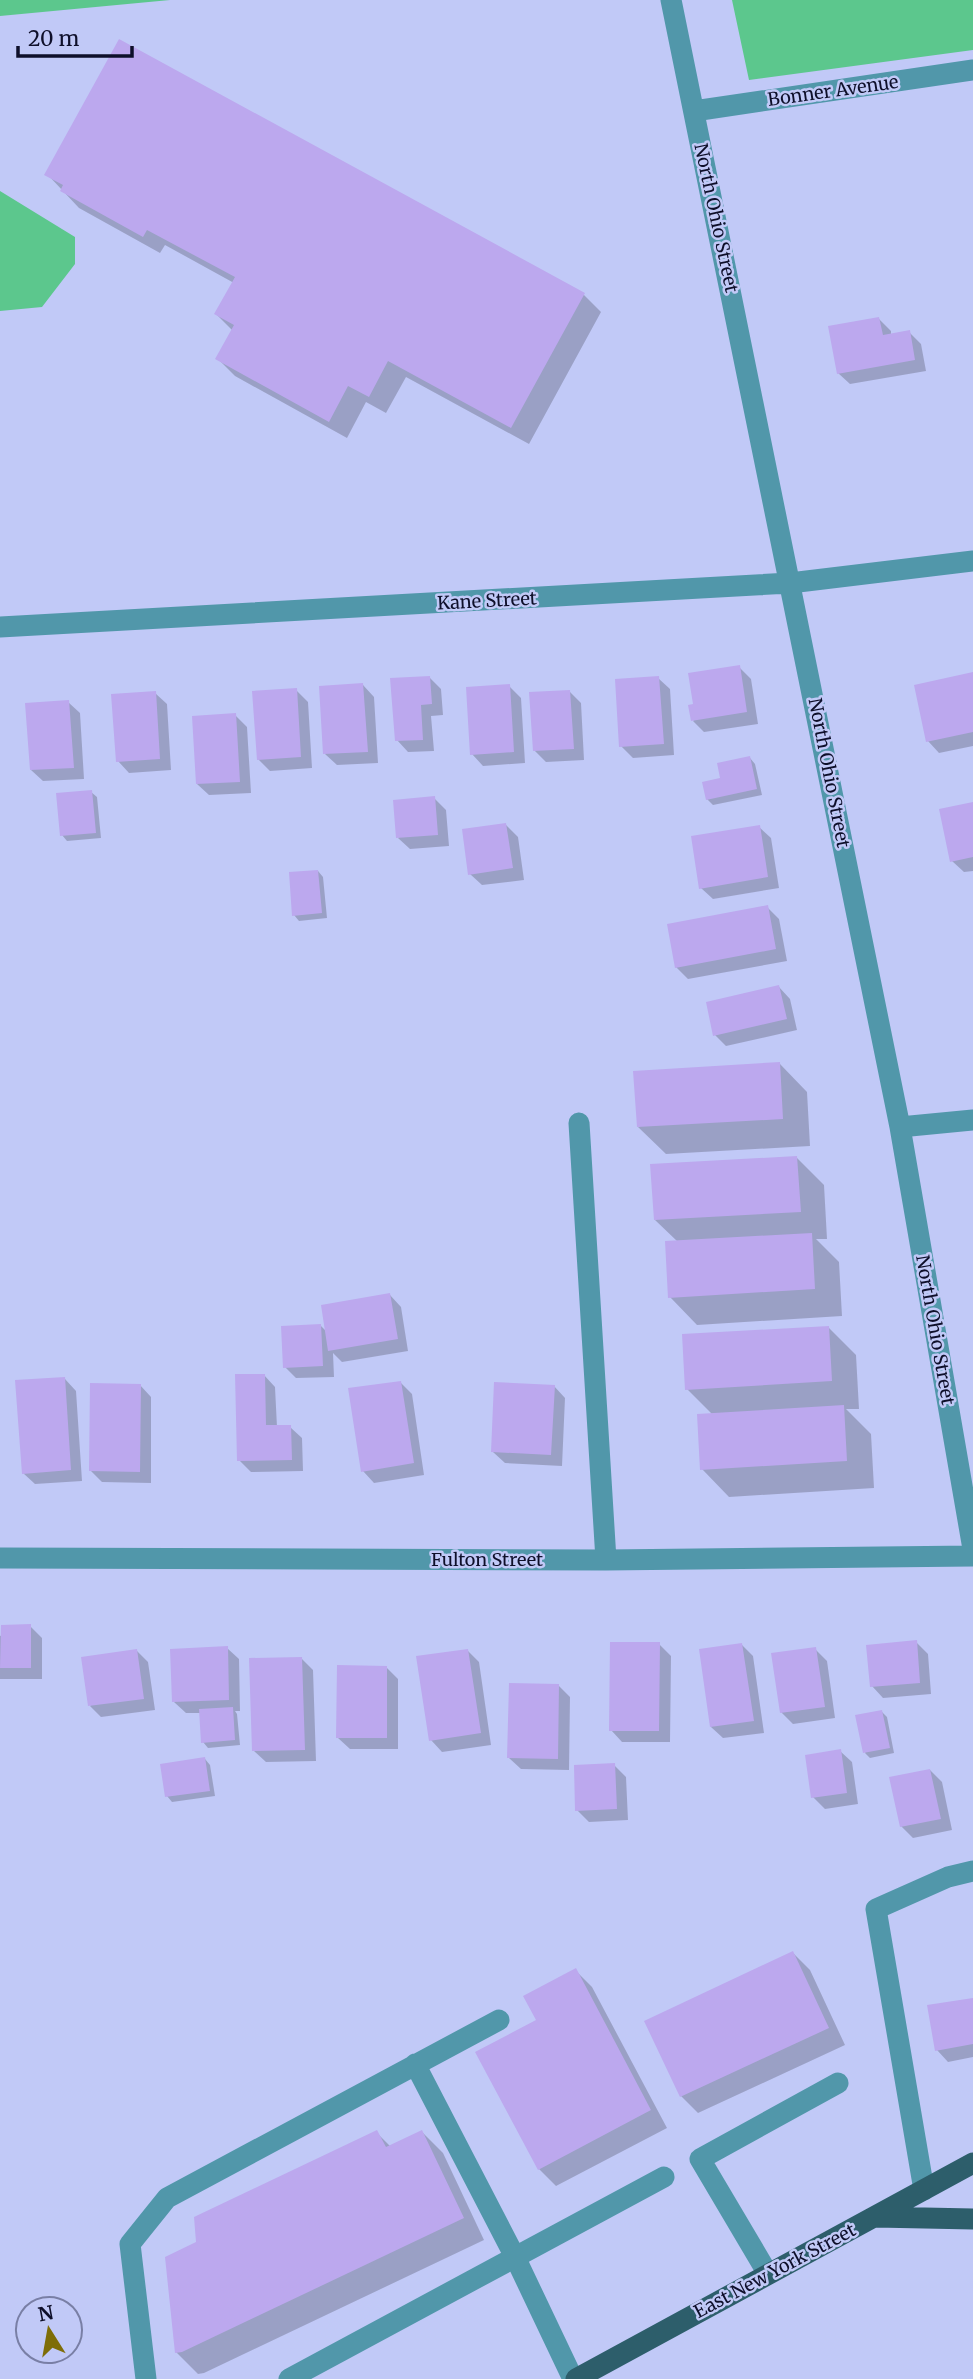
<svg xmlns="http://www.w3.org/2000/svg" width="973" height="2379" font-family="Merriweather,serif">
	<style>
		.green { fill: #5cc78d }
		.shadow { fill: #0003 }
		.building { fill: #bca8ee }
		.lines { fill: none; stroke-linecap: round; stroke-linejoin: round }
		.minor { stroke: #5197aa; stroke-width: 21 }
		.major { stroke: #2d5e6b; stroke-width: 21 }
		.labels { text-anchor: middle; stroke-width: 5; stroke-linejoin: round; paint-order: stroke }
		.street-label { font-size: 18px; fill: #0e0f2a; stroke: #c1c9f7 }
	</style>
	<rect width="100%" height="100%" fill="#c1c9f7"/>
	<path class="green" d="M0 0H170L0 16Z
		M732 0H973V50L749 80Z
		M0 191 75 237V264L42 307 0 311Z"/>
	<path class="shadow" d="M119 42 584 295 601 312 529 444 406 377 386 413 366 402 347 438 235 376 218 359 233 331 216 314 234 283 165 245 160 253 79 208 47 174Z
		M879 319 891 331V335L909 332 921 344 926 371 850 384 838 373Z
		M739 667 751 679 758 724 704 732 693 721Z
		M973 674V746L939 753 928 741Z
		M430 678 441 689 443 715 431 716 434 751 408 752 397 740Z
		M658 678 670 689 674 755 633 758 621 746Z
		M363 685 374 697 378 763 337 765 325 754Z
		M509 686 521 698 525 763 483 766 472 754Z
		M296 690 308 702 312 768 270 771 258 759Z
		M570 692 581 703 584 760 546 762 534 750Z
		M155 693 167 704 171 770 129 773 118 761Z
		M68 702 80 713 84 779 43 781 31 770Z
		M235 715 247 727 251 793 209 795 197 784Z
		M750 758 755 764 762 795 713 805 707 799Z
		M91 792 97 797 101 838 67 841 62 835Z
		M434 798 446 810 449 846 410 849 398 838Z
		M973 804V871L964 872 952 861Z
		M506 825 518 837 524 880 482 885 470 874Z
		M759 827 771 838 779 888 713 899 701 888Z
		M318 871 323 877 327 918 299 921 294 915Z
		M767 907 779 919 787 961 688 979 676 967Z
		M779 987 790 999 797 1030 726 1046 715 1035Z
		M780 1064 807 1092 810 1146 666 1154 638 1127Z
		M797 1158 824 1185 827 1239H816L839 1262 842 1316 697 1325 670 1297 678 1242 655 1220Z
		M390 1295 401 1307 408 1351 342 1362 333 1353 334 1377 296 1378 285 1367 320 1325 327 1332Z
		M828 1327 856 1355 859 1409H846L871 1434 874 1488 729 1497 702 1469 712 1414 687 1389Z
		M264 1375 275 1387 277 1427H290L302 1438 303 1471 251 1472 239 1460Z
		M65 1379 76 1391 82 1481 35 1484 23 1473Z
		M400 1382 412 1394 424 1475 374 1483 363 1471Z
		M140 1385 151 1397V1483L102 1482 91 1471Z
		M554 1386 565 1398 562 1466 505 1463 493 1452Z
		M30 1626 42 1638V1679H0V1636Z
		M916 1642 928 1654 931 1694 883 1698 872 1686Z
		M659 1644 671 1656 670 1742H622L611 1730Z
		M742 1645 753 1656 764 1733 723 1738 711 1727Z
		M227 1648 239 1659 240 1711H235L237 1714 240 1745 208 1748 203 1742 201 1713H186L174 1702Z
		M815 1649 827 1661 835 1718 793 1724 781 1712Z
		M467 1650 479 1662 491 1745 442 1752 431 1740Z
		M137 1651 148 1662 155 1710 101 1717 90 1706Z
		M301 1658 313 1670 316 1761 266 1762 254 1751Z
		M386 1667 398 1679V1749H350L338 1738Z
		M558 1685 570 1697 569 1770 521 1769 509 1758Z
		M882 1712 887 1717 894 1753 870 1758 865 1753Z
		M840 1751 852 1762 858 1804 825 1809 813 1797Z
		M205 1759 210 1765 215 1796 172 1802 167 1796Z
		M614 1765 626 1777 628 1820 589 1822 577 1810Z
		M930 1770 942 1782 952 1830 913 1838 901 1826Z
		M793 1953 810 1970 845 2045 698 2113 681 2096Z
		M575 1970 592 1987 667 2128 556 2186 539 2169V2021Z
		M973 2000V2057L948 2062 937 2050Z
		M376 2132 391 2147 422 2132 443 2153 484 2240 204 2373 198 2374 176 2352Z"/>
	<path class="building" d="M119 39 585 293 511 428 388 361 369 397 348 386 329 422 215 359 234 325 214 314 235 277 147 230 143 237 60 191 63 185 44 175Z
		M879 317 883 335 910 330 915 360 837 374 828 326Z
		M740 665 747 712 691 721 688 705 693 704 688 673Z
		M973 672V732L926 742 914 685Z
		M430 676 432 704 421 705 423 740 395 741 390 678Z
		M659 676 664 744 619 747 615 679Z
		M363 683 368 752 323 754 319 686Z
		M510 684 514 752 470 755 466 687Z
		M297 688 301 757 257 760 252 691Z
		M570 690 574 749 533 751 529 692Z
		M156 691 160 759 116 762 111 694Z
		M69 700 74 768 30 770 25 703Z
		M236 713 240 782 196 784 192 716Z
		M750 756 757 789 706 800 702 782 720 778 717 763Z
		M92 790 96 833 60 836 56 793Z
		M435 796 438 835 396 838 393 800Z
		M973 802V857L950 862 939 809Z
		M506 823 513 868 468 875 462 829Z
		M760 825 768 877 699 889 691 836Z
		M318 870 322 913 292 916 289 872Z
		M768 905 776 949 675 968 667 924Z
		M779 985 787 1019 713 1036 706 1002Z
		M780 1062 783 1119 637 1127 633 1071Z
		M797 1156 801 1212 654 1220 650 1164Z
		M812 1233 815 1289 668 1298 665 1241Z
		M390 1293 398 1339 328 1351 321 1305Z
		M321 1324 323 1366 283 1368 281 1326Z
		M829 1326 832 1381 685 1390 682 1334Z
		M235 1374H265L266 1425H291L292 1460 237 1461Z
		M65 1377 71 1470 22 1474 15 1380Z
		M401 1381 414 1463 361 1472 348 1388Z
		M494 1382 555 1385 551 1455 491 1452Z
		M90 1383 141 1384 140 1472 89 1471Z
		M844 1405 847 1461 700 1470 697 1414Z
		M31 1624V1668H0L1 1625Z
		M917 1640 920 1683 870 1687 866 1645Z
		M610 1642H660L659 1731H609Z
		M742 1643 754 1721 710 1727 699 1649Z
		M228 1646 229 1700 172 1702 170 1649Z
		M816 1647 825 1707 780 1713 771 1653Z
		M137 1649 144 1699 88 1706 81 1657Z
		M468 1649 481 1733 429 1741 416 1656Z
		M302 1657 305 1750 252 1751 249 1658Z
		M337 1665 387 1666V1738H336Z
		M509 1683 559 1684 558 1759 507 1758Z
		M233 1707 235 1740 201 1743 199 1709Z
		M882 1710 890 1748 863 1753 855 1715Z
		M841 1749 847 1793 811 1798 805 1755Z
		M205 1757 210 1791 165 1797 160 1764Z
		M615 1763 617 1809 575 1811 574 1765Z
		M930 1769 941 1819 900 1827 889 1777Z
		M793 1951 829 2028 680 2097 644 2021Z
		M576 1968 651 2110 538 2170 475 2052 536 2020 523 1996Z
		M973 1998V2044L935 2051 927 2005Z
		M377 2130 386 2147 422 2130 464 2218 182 2352 175 2353 165 2257 196 2242 194 2217Z"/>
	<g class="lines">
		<path class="minor" d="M671 0 900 1127 973 1549
			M694 111 973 70
			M0 627 790 583 973 561
			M579 1123 606 1560
			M900 1127 973 1120
			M0 1558 606 1560 973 1556
			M415 2064 515 2257 573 2379
			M924 2190 876 1909 948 1877 973 1871
			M768 2274 700 2159 838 2083
			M146 2379 130 2244 167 2198 499 2020
			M289 2379 664 2177"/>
		<path class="major" d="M876 2217 973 2219
			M576 2379 973 2163"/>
	</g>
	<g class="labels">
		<g class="street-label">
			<text transform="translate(833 91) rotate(-8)" y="6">Bonner Avenue</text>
			<text transform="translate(716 218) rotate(78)" y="6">North Ohio Street</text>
			<text transform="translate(487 601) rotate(-3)" y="6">Kane Street</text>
			<text transform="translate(829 773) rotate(79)" y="6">North Ohio Street</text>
			<text transform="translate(935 1330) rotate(80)" y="6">North Ohio Street</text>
			<text x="487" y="1566">Fulton Street</text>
			<text transform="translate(775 2271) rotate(-28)" y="6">East New York Street</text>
		</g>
	</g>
	<g transform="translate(49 2330) rotate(349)"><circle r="33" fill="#c1c9f7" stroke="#797fa5" stroke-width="2"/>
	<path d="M0-5L12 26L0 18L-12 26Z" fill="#7e6d08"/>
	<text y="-10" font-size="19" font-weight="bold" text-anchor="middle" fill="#0e0f2a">N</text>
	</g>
	<path d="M18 46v10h114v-10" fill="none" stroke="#0e0f2a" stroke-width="3.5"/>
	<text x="28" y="46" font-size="21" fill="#0e0f2a" stroke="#c1c9f7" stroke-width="5" paint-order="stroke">20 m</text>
</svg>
